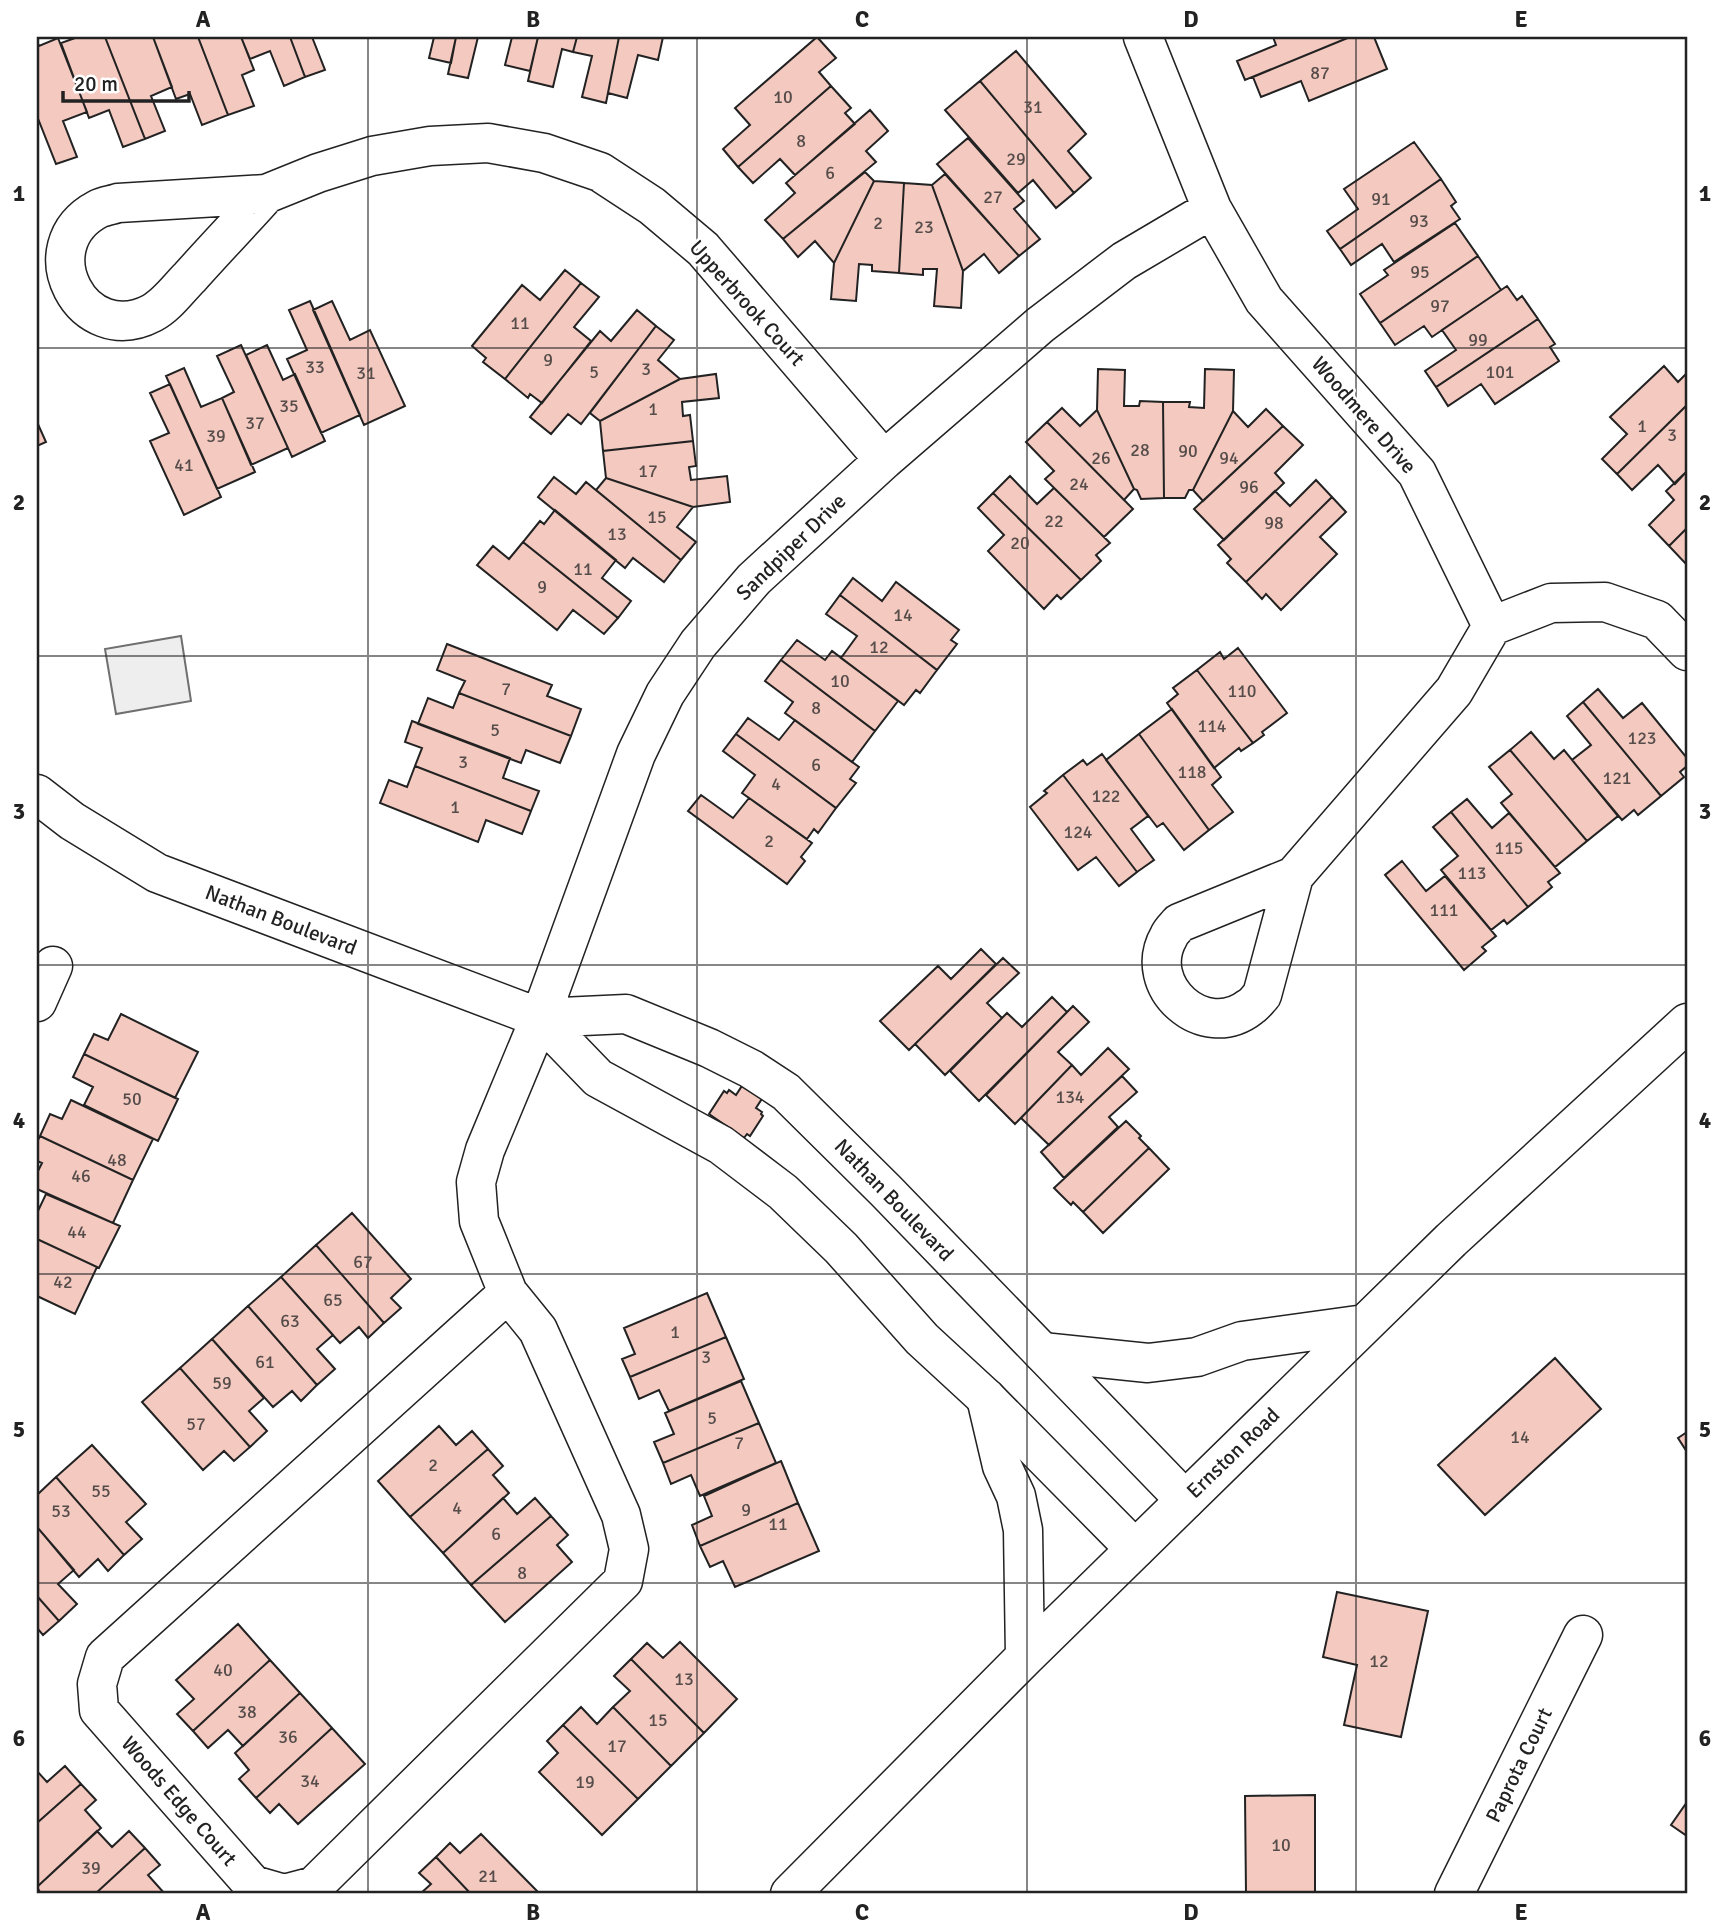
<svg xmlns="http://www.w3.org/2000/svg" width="1724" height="1931" font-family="Signika,sans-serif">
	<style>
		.green { fill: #eee; stroke: #6f6f6f; stroke-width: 2 }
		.building { fill: #f3c9c0; stroke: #222; stroke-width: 2 }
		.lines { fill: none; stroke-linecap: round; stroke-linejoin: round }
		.minor-casing { stroke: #222; stroke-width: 41 }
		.tertiary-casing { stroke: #222; stroke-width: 41 }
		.minor { stroke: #fff; stroke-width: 38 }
		.tertiary { stroke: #fff; stroke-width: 38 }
		.grid { fill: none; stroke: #222; stroke-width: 2; stroke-opacity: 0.55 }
		.labels { text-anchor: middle; stroke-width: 5; stroke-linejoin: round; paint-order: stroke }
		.number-label { font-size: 18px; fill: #564c4a }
		.street-label { font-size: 21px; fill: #222; stroke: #fff }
		.neatline { fill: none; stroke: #222; stroke-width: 2.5 }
		.grid-label { font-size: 23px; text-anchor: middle; font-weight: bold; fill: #222 }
	</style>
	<rect width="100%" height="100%" fill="#fff"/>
	<path class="green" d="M181 636 191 701 116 714 105 649Z"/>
	<path class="building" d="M74 37H105L145 139 123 147 109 110 89 118 61 43 75 38Z
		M105 37H153L172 87 151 96 165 131 145 139Z
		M153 37H198L228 115 202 125 190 94 176 99Z
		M198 37H241L254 70 242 75 254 106 228 115Z
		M241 37H290L305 77 284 86 270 51 250 59Z
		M290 37H312L325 70 305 77Z
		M434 37H456L451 63 429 58Z
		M456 37H478L468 78 448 74Z
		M512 37H538L530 71 505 65Z
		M538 37H577L573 52 562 49 553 87 528 81Z
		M577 37H619L606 103 582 97 592 56 573 52Z
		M619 37H663L658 60 638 55 627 98 608 93Z
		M817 37 836 58 819 72 831 86 738 167 723 149 750 125 735 108Z
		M1273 37H1350L1245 80 1237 61 1276 45Z
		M1350 37H1374L1387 69 1309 101 1301 81 1261 97 1253 77Z
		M58 38 87 112 63 121 77 157 56 164 37 116V42L39 46Z
		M1016 51 1086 134 1068 151 1091 178 1074 193 980 81Z
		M980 81 1074 193 1056 208 1033 180 1018 193 945 110Z
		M831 86 851 108 845 113 855 124 795 175 780 159 753 183 738 167Z
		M870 110 888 131 866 151 876 162 783 239 765 220 795 193 786 183Z
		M968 138 1024 201 1014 209 1040 239 1019 256 937 164Z
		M1414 142 1441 179 1340 249 1327 231 1358 209 1344 189Z
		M865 172 874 181 834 263 815 241 798 257 783 239Z
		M945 174 1019 256 999 273 984 254 963 271 932 185Z
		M1441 179 1456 202 1451 206 1460 219 1394 262 1382 244 1351 265 1340 249Z
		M874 181 904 183 899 273 872 271V265L859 264 856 301 831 299 834 263Z
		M904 183 932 185 963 271 961 308 934 306 937 269H923V275L899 273Z
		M1455 223 1478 256 1380 323 1360 294 1388 275 1384 270Z
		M1478 256 1501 290 1432 337 1424 326 1395 345 1380 323Z
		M565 270 581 283 505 379 483 362 486 358 472 346 522 285 540 300Z
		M581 283 599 297 574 327 591 341 542 403 530 394 528 398 505 379Z
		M1507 286 1517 300 1522 296 1538 319 1436 387 1425 371 1456 350 1442 330Z
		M310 301 360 415 321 433 287 359 307 350 289 310Z
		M332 301 350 340 370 330 405 406 364 425 313 310Z
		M637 310 656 326 581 424 568 414 551 434 530 417 600 331 611 341Z
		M1538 319 1555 344 1550 347 1559 361 1495 404 1481 384 1448 406 1436 387Z
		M656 326 674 340 658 360 680 379 600 421 590 413Z
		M241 345 288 448 251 465 222 398 234 392 217 356Z
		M267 345 283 380 295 374 325 441 292 457 246 355Z
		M1664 366 1678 382 1685 375 1687 377V405L1617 474 1602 459 1627 434 1610 417Z
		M184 368 201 407 222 398 255 472 217 489 166 376Z
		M1098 369 1125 370 1124 406H1139L1140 401 1163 402 1164 498 1141 499 1137 490 1134 489 1097 410Z
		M1205 369 1234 370 1233 411 1193 490H1189L1185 498H1164L1163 402H1190L1189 407 1204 408Z
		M716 374 719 398 682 402 683 416 690 415 693 441 603 451 600 421 680 379Z
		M170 384 221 497 184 515 150 441 169 433 150 393Z
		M1687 405V471L1675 484 1658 465 1632 490 1617 474Z
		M1062 408 1080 426 1097 410 1134 489 1124 500 1047 422Z
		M1266 409 1283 426 1203 501 1193 490 1233 411 1248 427Z
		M37 422 46 442 37 446Z
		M1047 422 1133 509 1104 537 1045 479 1054 471 1026 442Z
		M1283 426 1303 445 1275 473 1284 483 1224 540 1194 509Z
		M693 441 696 466 689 467 691 480 727 476 730 502 693 507 606 478 603 451Z
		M1687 471V528L1669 546 1649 525 1674 500 1666 491Z
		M1010 476 1037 504 1054 488 1110 543 1096 555 1101 561 1081 580 993 493Z
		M554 477 576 494 586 482 681 560 664 582 633 558 625 568 538 497Z
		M606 478 693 507 677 527 696 542 681 560 596 490Z
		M1316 480 1332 497 1246 582 1227 563 1231 559 1218 545 1275 491 1290 506Z
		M993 493 1081 580 1061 599 1057 595 1044 609 988 551 1004 535 978 508Z
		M1332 497 1346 512 1320 537 1337 554 1281 610 1266 594 1262 599 1246 582Z
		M555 510 616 560 602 578 631 601 618 618 523 542 540 521 544 524Z
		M1687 528V565L1669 546Z
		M523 542 618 618 604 634 573 610 557 630 477 565 493 546 509 559Z
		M853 578 882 601 896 582 959 630 951 640 957 644 937 670 840 595Z
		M840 595 937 670 920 693 916 690 904 705 841 658 857 636 826 614Z
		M797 640 825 660 832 651 898 701 875 731 781 660Z
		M447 644 552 685 547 696 581 709 571 736 459 693 465 681 437 670Z
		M1238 648 1287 713 1262 732 1264 735 1253 743 1197 670 1220 652 1224 659Z
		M781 660 875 731 852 762 785 713 793 702 765 681Z
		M1197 670 1253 743 1241 751 1239 748 1214 768 1167 703 1178 694 1173 688Z
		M1598 689 1623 718 1642 703 1687 758V766L1680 772 1684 777 1661 796 1583 702Z
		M459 693 571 736 560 763 526 750 521 763 418 724 428 698 453 708Z
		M1583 702 1661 796 1638 815 1634 810 1622 820 1572 760 1591 745 1567 716Z
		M1172 709 1221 777 1212 785 1233 812 1209 830 1139 734Z
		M748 718 779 740 795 720 859 767 850 779 856 783 836 808 736 734Z
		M412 721 510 758 503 778 539 791 531 811 415 766 422 748 405 742Z
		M1531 732 1554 759 1564 750 1618 816 1587 841 1510 750Z
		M736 734 836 808 818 833 814 829 807 839 742 793 755 775 723 751Z
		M1139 734 1209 830 1184 850 1163 823 1157 827 1106 760Z
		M1510 750 1587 841 1555 867 1501 803 1512 794 1489 767Z
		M1102 754 1148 816 1131 829 1154 860 1137 872 1063 775 1083 760 1087 765Z
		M415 766 531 811 522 834 486 820 478 842 380 803 389 780 407 787Z
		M1063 775 1137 872 1119 886 1096 857 1078 870 1030 807 1047 793 1044 791Z
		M701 795 733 818 749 798 812 843 801 857 805 861 787 884 688 811Z
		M1467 799 1492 828 1509 813 1560 873 1548 882 1552 887 1528 907 1451 812Z
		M1451 812 1528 907 1507 924 1504 920 1491 930 1441 870 1458 856 1433 827Z
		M1402 861 1426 891 1445 876 1496 936 1482 947 1486 951 1464 970 1385 875Z
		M981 949 996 964 909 1050 880 1021 938 966 951 979Z
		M1003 958 1019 973 987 1003 1002 1018 945 1075 915 1044Z
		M1052 997 1067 1012 979 1101 950 1071 1007 1013 1022 1027Z
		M1073 1006 1089 1022 1058 1052 1072 1065 1015 1124 986 1095Z
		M121 1014 198 1052 175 1098 84 1054 94 1034 108 1040Z
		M1108 1048 1129 1069 1049 1145 1021 1118 1072 1065 1081 1075Z
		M84 1054 178 1099 158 1141 84 1105 93 1087 73 1077Z
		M749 1075 769 1088 756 1108 762 1112 761 1114 763 1116 750 1136 747 1134 744 1138 709 1114 724 1091 727 1093 729 1090 736 1095Z
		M1122 1076 1137 1092 1109 1117 1118 1127 1064 1178 1041 1152Z
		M71 1100 153 1139 133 1180 40 1136 50 1114 62 1119Z
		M1126 1121 1141 1136 1139 1138 1149 1148 1083 1212 1073 1202 1071 1205 1054 1188Z
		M40 1136 133 1180 113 1223 37 1189V1173L42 1163 37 1161V1142Z
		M1149 1148 1169 1169 1103 1233 1083 1212Z
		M46 1194 120 1226 99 1268 37 1239V1213Z
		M352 1213 411 1279 391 1298 401 1308 384 1323 316 1245Z
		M37 1239 97 1267 75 1314 37 1296Z
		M316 1245 384 1323 368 1338 359 1327 340 1343 281 1277Z
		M281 1277 333 1335 317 1349 335 1369 317 1385 248 1306Z
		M707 1293 726 1337 630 1377 622 1359 635 1354 624 1328Z
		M248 1306 317 1385 301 1401 292 1391 273 1407 212 1339Z
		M726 1337 744 1379 669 1411 659 1390 639 1399 630 1377Z
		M212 1339 264 1398 249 1411 267 1431 250 1447 180 1368Z
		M1555 1358 1601 1409 1485 1515 1438 1465Z
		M180 1368 250 1447 234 1461 224 1451 203 1470 142 1402Z
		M741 1381 759 1423 663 1463 654 1442 674 1434 665 1413Z
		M759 1423 776 1463 700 1496 691 1475 671 1484 663 1463Z
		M439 1426 456 1445 472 1431 488 1449 410 1517 378 1481Z
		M1687 1432V1452L1678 1438Z
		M92 1445 146 1504 126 1522 142 1539 124 1555 56 1477Z
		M488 1449 503 1466 493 1475 509 1493 443 1553 410 1517Z
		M781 1461 798 1503 700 1546 692 1525 712 1516 704 1496Z
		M56 1477 124 1555 108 1571 98 1559 79 1577 37 1527V1495Z
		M503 1498 517 1514 535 1498 551 1516 471 1585 443 1553Z
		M798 1503 819 1551 735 1587 723 1561 710 1567 700 1546Z
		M551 1516 568 1535 557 1545 572 1562 505 1622 471 1585Z
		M37 1527 74 1570 58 1584 77 1604 59 1621 37 1596Z
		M1337 1592 1428 1611 1401 1737 1344 1725 1357 1665 1323 1657Z
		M37 1596 59 1621 43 1635 37 1628Z
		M238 1624 270 1660 193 1731 177 1714 194 1699 176 1680Z
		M680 1642 737 1699 704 1733 631 1659 647 1643 663 1658Z
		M631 1659 704 1733 671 1766 613 1707 630 1691 614 1676Z
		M270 1660 300 1693 243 1746 228 1730 208 1748 193 1731Z
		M300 1693 332 1728 256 1798 239 1779 249 1770 235 1753Z
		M581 1707 597 1724 613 1707 671 1766 638 1799 563 1725Z
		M563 1725 638 1799 602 1835 539 1772 558 1753 547 1741Z
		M332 1728 365 1764 298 1824 279 1804 270 1813 256 1798Z
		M65 1766 81 1784 37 1823V1771L47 1782Z
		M81 1784 96 1800 85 1810 101 1828 37 1887V1823Z
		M1315 1795V1894H1246L1245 1796Z
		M1687 1802V1836L1671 1825Z
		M97 1831 112 1847 129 1831 145 1848 95 1894H41L37 1887Z
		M481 1834 540 1894H471L436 1857 450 1843 460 1853Z
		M145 1848 160 1865 148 1875 165 1894H95Z
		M436 1857 471 1894H420L431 1884 419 1873Z"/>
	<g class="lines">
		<defs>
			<path id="minor" d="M1143 37 1212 209 1264 300 1417 473 1492 626 1454 691 1294 876 1262 995C1258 999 1255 1004 1250 1007 1204 1043 1140 986 1169 936 1171 931 1176 927 1179 923L1294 876
				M266 194C241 222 215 249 190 277 178 289 167 305 152 313 82 350 28 246 98 209 104 206 112 205 118 203L266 194 318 173 372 156 430 146 488 143 544 153 600 172 652 206 703 249 884 460
				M1492 626 1551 603 1605 602 1657 620 1687 651
				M37 794 72 821 157 873 540 1018
				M37 1002 53 966
				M508 1293 538 1330 621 1515 629 1549 623 1581 314 1886 284 1894 253 1885 99 1710 97 1684 105 1657Z
				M508 1293 479 1221 476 1182 485 1150 540 1018 636 754 665 694 698 644 754 579 884 460 1040 325 1124 261 1212 209
				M1135 1549 986 1398 922 1339 841 1248 783 1192 721 1145 598 1078 540 1018 626 1014 709 1048 751 1069 786 1092 886 1191 1185 1500
				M1454 1894 1583 1635"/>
			<path id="tertiary" d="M1042 1352 1148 1363 1197 1357 1242 1341 1365 1324
				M986 1398 1002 1466 1016 1496 1023 1530 1025 1657
				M790 1894 1025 1657 1451 1240 1687 1023"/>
		</defs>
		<use href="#minor" class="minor-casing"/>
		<use href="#tertiary" class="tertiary-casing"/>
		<use href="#minor" class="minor"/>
		<use href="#tertiary" class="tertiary"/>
	</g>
	<path class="grid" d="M368 37V1894M697 37V1894M1027 37V1894M1356 37V1894M37 348H1687M37 656H1687M37 965H1687M37 1274H1687M37 1583H1687"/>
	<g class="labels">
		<g class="number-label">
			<text x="1320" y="79">87</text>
			<text x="783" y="103">10</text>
			<text x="1033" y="113">31</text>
			<text x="801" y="147">8</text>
			<text x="1016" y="165">29</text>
			<text x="830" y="179">6</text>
			<text x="993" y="203">27</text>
			<text x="1381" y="205">91</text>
			<text x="1419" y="227">93</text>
			<text x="878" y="229">2</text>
			<text x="924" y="233">23</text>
			<text x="1420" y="278">95</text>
			<text x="1440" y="312">97</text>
			<text x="520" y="329">11</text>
			<text x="1478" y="346">99</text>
			<text x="548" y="366">9</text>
			<text x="315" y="373">33</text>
			<text x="646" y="375">3</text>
			<text x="594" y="378">5</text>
			<text x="1500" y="378">101</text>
			<text x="366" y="379">31</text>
			<text x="289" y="412">35</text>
			<text x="653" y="415">1</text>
			<text x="255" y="429">37</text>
			<text x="1642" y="432">1</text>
			<text x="1672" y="441">3</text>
			<text x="216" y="442">39</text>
			<text x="1140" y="456">28</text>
			<text x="1188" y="457">90</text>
			<text x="1101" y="464">26</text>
			<text x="1229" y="464">94</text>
			<text x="184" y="471">41</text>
			<text x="648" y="477">17</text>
			<text x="1079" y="490">24</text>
			<text x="1249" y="493">96</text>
			<text x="657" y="523">15</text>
			<text x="1054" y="527">22</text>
			<text x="1274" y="529">98</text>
			<text x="617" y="540">13</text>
			<text x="1020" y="549">20</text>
			<text x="583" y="575">11</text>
			<text x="542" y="593">9</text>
			<text x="903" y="621">14</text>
			<text x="879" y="653">12</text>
			<text x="840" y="687">10</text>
			<text x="506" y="695">7</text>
			<text x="1242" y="697">110</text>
			<text x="816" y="714">8</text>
			<text x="1212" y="732">114</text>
			<text x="495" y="736">5</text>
			<text x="1642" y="744">123</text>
			<text x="463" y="768">3</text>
			<text x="816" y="771">6</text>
			<text x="1192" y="778">118</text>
			<text x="1617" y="784">121</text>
			<text x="776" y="790">4</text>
			<text x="1106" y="802">122</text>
			<text x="455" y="813">1</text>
			<text x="1078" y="838">124</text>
			<text x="769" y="847">2</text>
			<text x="1509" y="854">115</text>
			<text x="1472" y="879">113</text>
			<text x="1444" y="916">111</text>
			<text x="1070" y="1103">134</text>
			<text x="132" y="1105">50</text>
			<text x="117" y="1166">48</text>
			<text x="81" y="1182">46</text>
			<text x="77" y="1238">44</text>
			<text x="363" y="1268">67</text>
			<text x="63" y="1288">42</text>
			<text x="333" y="1306">65</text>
			<text x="290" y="1327">63</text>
			<text x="675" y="1338">1</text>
			<text x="706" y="1363">3</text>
			<text x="265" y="1368">61</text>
			<text x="222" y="1389">59</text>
			<text x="712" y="1424">5</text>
			<text x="196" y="1430">57</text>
			<text x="1520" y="1443">14</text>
			<text x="739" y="1449">7</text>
			<text x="433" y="1471">2</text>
			<text x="101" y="1497">55</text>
			<text x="457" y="1514">4</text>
			<text x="746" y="1516">9</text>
			<text x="61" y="1517">53</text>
			<text x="778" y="1530">11</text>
			<text x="496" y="1540">6</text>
			<text x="522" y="1579">8</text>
			<text x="1379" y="1667">12</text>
			<text x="223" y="1676">40</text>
			<text x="684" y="1685">13</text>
			<text x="247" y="1718">38</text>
			<text x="658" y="1726">15</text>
			<text x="288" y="1743">36</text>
			<text x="617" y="1752">17</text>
			<text x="310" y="1787">34</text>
			<text x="585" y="1788">19</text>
			<text x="1281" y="1851">10</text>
			<text x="91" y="1874">39</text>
			<text x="488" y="1882">21</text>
		</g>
		<g class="street-label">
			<text transform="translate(747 303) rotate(48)" y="7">Upperbrook Court</text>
			<text transform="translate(1364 415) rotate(49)" y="7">Woodmere Drive</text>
			<text transform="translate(791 547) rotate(-44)" y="7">Sandpiper Drive</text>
			<text transform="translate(281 920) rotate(21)" y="7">Nathan Boulevard</text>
			<text transform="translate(894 1200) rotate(46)" y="7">Nathan Boulevard</text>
			<text transform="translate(1233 1453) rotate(-44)" y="7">Ernston Road</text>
			<text transform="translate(1519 1765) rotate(-64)" y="7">Paprota Court</text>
			<text transform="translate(179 1801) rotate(49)" y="7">Woods Edge Court</text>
		</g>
	</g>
	<rect width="1724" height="1931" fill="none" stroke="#ffffff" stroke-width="77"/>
	<path d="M63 91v10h126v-10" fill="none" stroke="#222222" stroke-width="3.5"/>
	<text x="74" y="91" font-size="21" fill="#222222" stroke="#ffffff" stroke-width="5" paint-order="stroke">20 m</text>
	<rect x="38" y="38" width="1648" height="1854" class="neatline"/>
	<g class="grid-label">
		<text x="203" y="27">A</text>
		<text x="533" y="27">B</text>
		<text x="862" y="27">C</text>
		<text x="1191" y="27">D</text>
		<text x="1521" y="27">E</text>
		<text x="19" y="201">1</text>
		<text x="1705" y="201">1</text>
		<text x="19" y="510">2</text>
		<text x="1705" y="510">2</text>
		<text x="19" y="819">3</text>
		<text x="1705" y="819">3</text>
		<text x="19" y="1128">4</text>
		<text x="1705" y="1128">4</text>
		<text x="19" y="1437">5</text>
		<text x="1705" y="1437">5</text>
		<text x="19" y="1746">6</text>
		<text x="1705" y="1746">6</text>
		<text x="203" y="1920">A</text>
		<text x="533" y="1920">B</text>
		<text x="862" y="1920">C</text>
		<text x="1191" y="1920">D</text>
		<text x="1521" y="1920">E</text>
	</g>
</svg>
